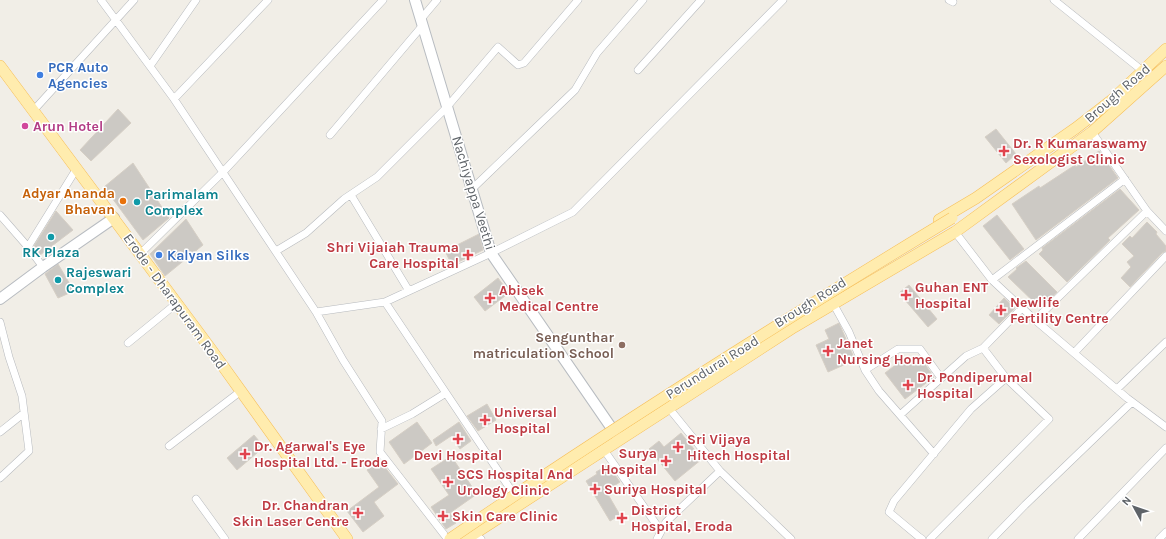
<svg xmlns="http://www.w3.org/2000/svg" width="1166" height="539" font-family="Karla,sans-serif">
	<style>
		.building { fill: #ccc9c4; stroke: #d6cfc5 }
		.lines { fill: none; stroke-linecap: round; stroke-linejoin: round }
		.street-casing { stroke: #b7babe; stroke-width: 8 }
		.secondary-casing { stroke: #b8bcc1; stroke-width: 12 }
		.primary-casing { stroke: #f7bf59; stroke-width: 12 }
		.street { stroke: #fff; stroke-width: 7 }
		.secondary { stroke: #fff; stroke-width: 10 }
		.primary { stroke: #ffecae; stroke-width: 11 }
		.primary-bridge-casing { stroke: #f7bf59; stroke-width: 12; stroke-linecap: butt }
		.primary-bridge { stroke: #ffecae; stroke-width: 11 }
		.shop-dot { fill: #3f7fe0; stroke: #fff; stroke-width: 1.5 }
		.hotel-dot { fill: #d1479c; stroke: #fff; stroke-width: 1.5 }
		.health-dot { fill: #e0444e; stroke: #fff; stroke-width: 1.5 }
		.food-dot { fill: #e8710a; stroke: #fff; stroke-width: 1.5 }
		.culture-dot { fill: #0f9aa8; stroke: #fff; stroke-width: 1.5 }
		.education-dot { fill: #8d6e63; stroke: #fff; stroke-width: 1.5 }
		.labels { text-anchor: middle; stroke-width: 3; stroke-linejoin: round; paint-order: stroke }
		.shop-label { font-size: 14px; font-weight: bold; fill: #366cbe; stroke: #fff; text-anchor: start }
		.street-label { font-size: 14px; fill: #5e6368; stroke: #fff }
		.hotel-label { font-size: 14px; font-weight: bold; fill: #b23c85; stroke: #fff; text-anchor: start }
		.health-label { font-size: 14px; font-weight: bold; fill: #be3a42; stroke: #fff; text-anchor: start }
		.food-label { font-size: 14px; font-weight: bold; fill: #c56008; stroke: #fff; text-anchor: end }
		.culture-label { font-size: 14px; font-weight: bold; fill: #0d838f; stroke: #fff; text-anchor: start }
		.education-label { font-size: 14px; font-weight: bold; fill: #785e54; stroke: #fff; text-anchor: end }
	</style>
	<rect width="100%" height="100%" fill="#f1eee7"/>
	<path class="building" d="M118 109 131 123 91 161 80 150Z
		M996 129 1016 154 1006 163 985 137Z
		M1099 151 1118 178 1036 240 1012 204 1039 186 1040 188 1075 165 1076 167Z
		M133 163 169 218 143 240 104 187Z
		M1120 189 1139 210 1108 238 1110 240 1067 282 1039 254 1043 250 1042 248Z
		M56 211 73 230 40 255 34 246Z
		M997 215 1024 249 1010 260 983 226Z
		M186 219 203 245 165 276 150 254Z
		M1147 222 1157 232 1156 234 1166 246V251L1162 253 1130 287 1121 278 1131 267 1127 262 1134 256 1122 244 1130 236 1132 238Z
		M479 234 483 250 452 265 445 251Z
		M1026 261 1057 292 1040 308 1008 277 1017 269 1016 268Z
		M58 264 74 291 58 298 45 274Z
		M498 278 509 293 485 311 474 297Z
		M909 285 937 319 928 327 899 293Z
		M1004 298 1015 308 999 324 989 315Z
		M839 323 855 360 828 372 816 345 829 339 825 330Z
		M919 356 934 377 905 399 885 373 906 357 910 363Z
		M487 404 496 420 478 431 467 416Z
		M417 422 432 443 404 464 389 442Z
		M459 422 471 441 460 449 451 436 436 446 433 440Z
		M681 433 702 459 675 481 649 449 659 441 664 447Z
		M254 435 264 447 237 470 227 458Z
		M451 456 477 494 450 513 456 523 446 529 431 507 449 495 431 469Z
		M380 461 398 484 374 502 384 516 363 532 347 511 379 487 367 470Z
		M608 465 620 482 606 491 620 515 610 521 586 481 597 474 596 472Z"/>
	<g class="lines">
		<defs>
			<path id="street" d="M101 0 174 99 316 312 385 302 491 253 573 212 783 0
				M949 0 953 2
				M1054 0 1144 72
				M421 19 437 0
				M150 66 196 0
				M638 70 701 0
				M174 99 268 0
				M33 111 134 0
				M1092 132 1147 211 1166 231
				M330 135 423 25
				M472 189 575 90 597 53 643 0
				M351 195 409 291
				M0 215 28 247 77 168
				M955 232 992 280 1035 320 1127 398 1166 427
				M28 247 43 267
				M276 251 306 233 344 199 377 177 447 107 498 47 518 65 524 63 578 0
				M140 254 223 172 383 0
				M992 280 1125 179
				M385 302 513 493
				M834 305 849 332 865 370 879 391 934 454
				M316 312 343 360 382 421 380 452 446 537
				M1035 320 1147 211
				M0 322 9 357 22 396 29 451 0 478
				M128 343 177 303
				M1074 353 1166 256
				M865 370 898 349H920L941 378
				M1117 389 1166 342
				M668 407 720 471 791 539
				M900 415 966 356 983 348 1022 308
				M381 429 412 414 446 393
				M0 432 24 413
				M169 446 241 391
				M604 450 661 531
				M196 499 225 539
				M474 534 481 539
				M657 539 666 522 720 471
				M922 539 919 537 889 512 894 501 971 409 1006 378
				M930 539 1049 419 1006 378 983 348
				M992 539 1025 505 1132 402
				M1078 539 1166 448
				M1159 539 1166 532"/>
			<path id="secondary" d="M415 0 491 253 617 436
				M0 299 43 267 114 218"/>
			<path id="primary" d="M0 66 210 348 347 539
				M939 220 976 198 1076 128 1112 100 1166 49
				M466 539 794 327 955 232 1092 132 1166 66"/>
		</defs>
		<use href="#street" class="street-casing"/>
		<use href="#secondary" class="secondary-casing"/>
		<use href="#primary" class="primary-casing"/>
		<use href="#street" class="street"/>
		<use href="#secondary" class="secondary"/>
		<use href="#primary" class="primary"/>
		<defs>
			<path id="primary-bridge" d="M450 539C614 427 782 321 952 218"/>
		</defs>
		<use href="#primary-bridge" class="primary-bridge-casing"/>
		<use href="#primary-bridge" class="primary-bridge"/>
	</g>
	<g class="shop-dot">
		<circle cx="40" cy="75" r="4"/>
		<circle cx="159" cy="255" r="4"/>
	</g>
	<circle class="hotel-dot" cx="25" cy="126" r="4"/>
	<g class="health-dot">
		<path d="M1002 145h4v4h4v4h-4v4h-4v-4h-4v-4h4z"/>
		<path d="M466 249h4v4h4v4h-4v4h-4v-4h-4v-4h4z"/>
		<path d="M904 289h4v4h4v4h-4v4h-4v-4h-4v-4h4z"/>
		<path d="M488 292h4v4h4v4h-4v4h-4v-4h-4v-4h4z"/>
		<path d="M999 304h4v4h4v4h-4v4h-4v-4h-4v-4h4z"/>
		<path d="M826 345h4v4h4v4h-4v4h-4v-4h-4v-4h4z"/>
		<path d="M906 379h4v4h4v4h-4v4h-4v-4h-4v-4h4z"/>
		<path d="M483 414h4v4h4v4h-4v4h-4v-4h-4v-4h4z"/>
		<path d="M456 433h4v4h4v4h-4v4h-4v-4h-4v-4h4z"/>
		<path d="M676 441h4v4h4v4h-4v4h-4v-4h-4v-4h4z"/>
		<path d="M243 448h4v4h4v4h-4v4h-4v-4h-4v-4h4z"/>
		<path d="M664 455h4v4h4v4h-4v4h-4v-4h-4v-4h4z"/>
		<path d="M446 476h4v4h4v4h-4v4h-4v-4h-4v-4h4z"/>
		<path d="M593 483h4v4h4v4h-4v4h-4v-4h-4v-4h4z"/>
		<path d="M356 507h4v4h4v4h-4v4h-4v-4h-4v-4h4z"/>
		<path d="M441 510h4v4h4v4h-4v4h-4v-4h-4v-4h4z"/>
		<path d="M620 512h4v4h4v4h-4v4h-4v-4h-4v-4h4z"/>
	</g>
	<circle class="food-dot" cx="123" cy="201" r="4"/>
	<g class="culture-dot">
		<circle cx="137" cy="202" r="4"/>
		<circle cx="51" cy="237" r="4"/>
		<circle cx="58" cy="280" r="4"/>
	</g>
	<circle class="education-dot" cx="622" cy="345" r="4"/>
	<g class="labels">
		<g class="shop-label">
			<text x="48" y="72">PCR Auto<tspan x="48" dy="16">Agencies</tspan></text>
			<text x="167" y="260">Kalyan Silks</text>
		</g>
		<g class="street-label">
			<text transform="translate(1117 93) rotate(-41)" y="5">Brough Road</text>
			<text transform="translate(474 193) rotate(73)" y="5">Nachiyappa Veethi</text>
			<text transform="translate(175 301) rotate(54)" y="5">Erode - Dharapuram Road</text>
			<text transform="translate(810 302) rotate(-32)" y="5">Brough Road</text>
			<text transform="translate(712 367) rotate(-32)" y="5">Perundurai Road</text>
		</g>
		<g class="hotel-label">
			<text x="33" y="131">Arun Hotel</text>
		</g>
		<g class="health-label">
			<text x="1013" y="148">Dr. R Kumaraswamy<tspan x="1013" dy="16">Sexologist Clinic</tspan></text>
			<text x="459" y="252" text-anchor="end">Shri Vijaiah Trauma<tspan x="459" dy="16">Care Hospital</tspan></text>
			<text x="915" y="292">Guhan ENT<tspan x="915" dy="16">Hospital</tspan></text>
			<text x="499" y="295">Abisek<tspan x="499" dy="16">Medical Centre</tspan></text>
			<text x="1010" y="307">Newlife<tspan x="1010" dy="16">Fertility Centre</tspan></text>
			<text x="837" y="348">Janet<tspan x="837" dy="16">Nursing Home</tspan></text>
			<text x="917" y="382">Dr. Pondiperumal<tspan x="917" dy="16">Hospital</tspan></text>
			<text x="494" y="417">Universal<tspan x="494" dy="16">Hospital</tspan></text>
			<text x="687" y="444">Sri Vijaya<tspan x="687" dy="16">Hitech Hospital</tspan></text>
			<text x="254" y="451">Dr. Agarwal's Eye<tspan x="254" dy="16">Hospital Ltd. - Erode</tspan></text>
			<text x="657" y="458" text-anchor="end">Surya<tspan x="657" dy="16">Hospital</tspan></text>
			<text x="458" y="460" text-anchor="middle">Devi Hospital</text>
			<text x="457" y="479">SCS Hospital And<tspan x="457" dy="16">Urology Clinic</tspan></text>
			<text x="604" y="494">Suriya Hospital</text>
			<text x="349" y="510" text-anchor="end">Dr. Chandran<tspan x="349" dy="16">Skin Laser Centre</tspan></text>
			<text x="631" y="515">District<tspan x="631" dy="16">Hospital, Eroda</tspan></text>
			<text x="452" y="521">Skin Care Clinic</text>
		</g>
		<g class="food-label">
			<text x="115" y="198">Adyar Ananda<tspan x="115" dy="16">Bhavan</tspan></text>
		</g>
		<g class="culture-label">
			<text x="145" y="199">Parimalam<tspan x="145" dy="16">Complex</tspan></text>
			<text x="51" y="257" text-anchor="middle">RK Plaza</text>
			<text x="66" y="277">Rajeswari<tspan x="66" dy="16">Complex</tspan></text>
		</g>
		<g class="education-label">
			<text x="614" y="342">Sengunthar<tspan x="614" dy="16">matriculation School</tspan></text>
		</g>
	</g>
	<g transform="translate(1134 507) rotate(310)" stroke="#ffffff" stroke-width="3" paint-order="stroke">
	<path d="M0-3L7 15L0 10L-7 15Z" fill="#5e6368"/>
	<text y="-6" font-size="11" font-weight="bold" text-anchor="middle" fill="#5e6368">N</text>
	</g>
</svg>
